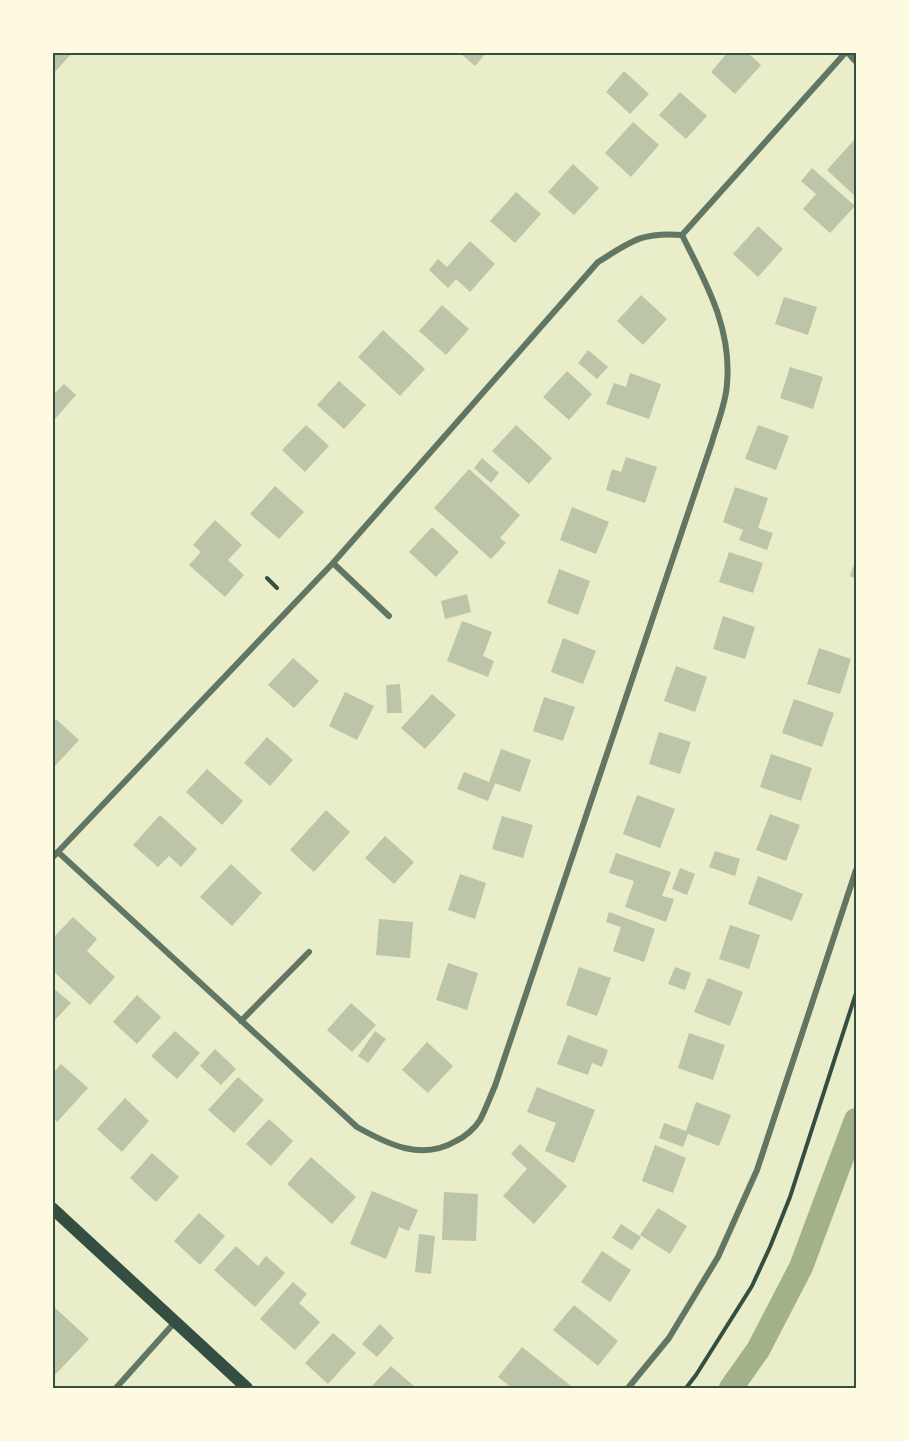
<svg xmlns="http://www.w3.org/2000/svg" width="909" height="1441" font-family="'Crimson Pro',serif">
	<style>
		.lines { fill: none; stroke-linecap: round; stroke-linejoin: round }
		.canal { stroke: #a3b18a; stroke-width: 24 }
		.building { fill: #bcc5a7 }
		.path { stroke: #344e41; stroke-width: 4 }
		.minor { stroke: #617663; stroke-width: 6 }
		.tertiary { stroke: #617663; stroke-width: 10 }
		.secondary { stroke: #344e41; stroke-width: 12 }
		.neatline { fill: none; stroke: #344e41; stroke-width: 2 }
	</style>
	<rect width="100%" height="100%" fill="#e9edc9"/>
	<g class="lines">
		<path class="canal" d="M731 1388 758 1350 801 1267 856 1120"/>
	</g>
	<path class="building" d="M52 52H73L52 75Z
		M459 52H487L475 66Z
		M728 52H747L761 65 735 94 711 72Z
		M624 71 649 94 630 114 606 92Z
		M680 92 707 116 686 139 659 115Z
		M633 122 659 145 631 177 605 153Z
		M856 138V197L827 170Z
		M573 164 599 188 574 215 548 192Z
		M812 168 855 206 830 233 803 209 816 194 801 181Z
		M516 192 541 214 515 243 490 221Z
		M758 226 783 249 758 277 733 254Z
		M470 241 495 264 470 292 456 279 448 288 429 270 438 259 447 267Z
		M641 295 667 319 643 345 617 321Z
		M784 297 817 307 808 335 775 324Z
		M442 305 469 329 446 355 419 331Z
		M383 330 425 369 400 396 358 357Z
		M588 350 608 367 597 379 578 363Z
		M790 367 823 377 813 409 780 398Z
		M567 371 592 394 569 420 543 397Z
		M630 373 661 384 649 419 606 404 614 383 626 387Z
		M339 381 366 405 344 429 317 405Z
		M64 384 76 395 55 419 52 417V396Z
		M306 425 329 446 305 472 282 450Z
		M516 425 552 458 529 484 492 451Z
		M758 425 789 436 776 470 745 459Z
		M626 457 657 467 645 503 606 490 612 469 621 472Z
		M482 458 499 473 491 483 474 468Z
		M469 469 520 515 500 538 506 543 491 559 434 508Z
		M275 486 304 512 279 539 250 514Z
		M735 487 768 498 758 528 773 533 767 550 739 540 743 530 723 522Z
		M572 507 609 522 596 554 560 540Z
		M215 520 242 545 228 560 244 575 225 597 189 565 201 552 193 545Z
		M432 527 459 552 436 577 409 552Z
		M729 552 763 563 753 593 719 582Z
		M856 558V579L850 576Z
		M559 569 590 581 578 615 547 603Z
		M467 594 471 612 445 619 441 601Z
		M723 616 755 627 745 659 713 649Z
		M462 621 492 632 483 656 494 661 488 677 447 661Z
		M563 638 596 651 583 684 551 672Z
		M819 648 851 659 840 694 807 684Z
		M293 658 319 681 294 708 268 685Z
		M676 666 707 677 695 712 664 701Z
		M400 684 402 713H387L386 685Z
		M345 692 374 706 357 740 329 726Z
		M432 694 456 715 425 749 401 728Z
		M544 697 575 707 563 741 533 731Z
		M794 699 834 713 822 747 782 733Z
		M56 719 79 740 54 767 52 723Z
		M659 732 691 742 680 774 649 764Z
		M267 737 293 760 270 786 244 763Z
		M501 749 531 760 520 792 495 783 488 801 457 789 464 772 489 782Z
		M771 754 812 768 801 801 760 787Z
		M207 769 243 801 222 825 186 792Z
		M637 795 675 809 660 848 623 834Z
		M326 810 350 832 314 872 290 850Z
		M770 814 800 825 786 861 756 850Z
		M160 815 197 849 181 867 169 856 158 867 133 845Z
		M502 816 533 825 523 858 492 849Z
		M385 836 414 862 394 884 365 858Z
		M715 851 740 859 735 876 709 867Z
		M616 853 671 872 662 896 674 899 666 922 625 907 634 881 609 873Z
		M231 864 262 893 232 926 200 897Z
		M680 868 695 874 687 895 672 889Z
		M460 874 486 883 475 919 448 910Z
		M758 876 803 894 792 921 748 904Z
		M609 912 655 929 644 962 613 951 621 927 606 922Z
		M73 917 97 939 87 951 115 977 90 1005 52 970V939Z
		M379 919 413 922 410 958 376 955Z
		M730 925 760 935 749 969 719 959Z
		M448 963 478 973 467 1010 436 1000Z
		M579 967 611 978 597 1016 566 1005Z
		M675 967 691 973 685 990 668 984Z
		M708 978 743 992 730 1026 694 1012Z
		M52 987 71 1003 52 1023Z
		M137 995 161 1017 137 1044 113 1022Z
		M351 1003 376 1025 352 1052 327 1030Z
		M175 1031 200 1053 177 1079 151 1056Z
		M375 1031 386 1039 368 1063 358 1056Z
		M689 1033 725 1045 713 1080 678 1068Z
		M568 1035 608 1050 602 1067 592 1063 588 1075 557 1064Z
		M427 1042 453 1066 428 1093 402 1070Z
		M215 1049 236 1069 221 1085 200 1066Z
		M61 1064 88 1088 57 1122 52 1117V1074Z
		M238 1077 264 1100 234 1133 208 1110Z
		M537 1087 595 1110 574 1163 545 1151 556 1123 527 1112Z
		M125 1098 149 1121 122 1152 97 1129Z
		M696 1102 731 1115 719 1146 688 1134 683 1147 659 1138 664 1123 686 1131Z
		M269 1119 293 1141 271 1166 246 1144Z
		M520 1144 567 1186 534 1224 503 1196 527 1169 511 1154Z
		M655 1145 686 1158 673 1193 642 1181Z
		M152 1153 179 1177 156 1202 130 1178Z
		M311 1157 356 1197 332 1224 287 1184Z
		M372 1191 418 1210 409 1231 399 1227 386 1259 350 1244Z
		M444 1192 478 1194 476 1241 442 1240Z
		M658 1208 687 1226 670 1254 640 1235Z
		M199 1213 225 1236 200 1265 174 1241Z
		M621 1224 641 1237 632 1250 612 1238Z
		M419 1234 435 1236 431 1274 415 1272Z
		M236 1246 258 1266 266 1256 285 1273 255 1307 214 1270Z
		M602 1251 631 1270 610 1302 581 1282Z
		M293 1282 307 1294 299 1303 320 1322 295 1350 260 1319Z
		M52 1305 89 1339 52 1378Z
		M574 1305 618 1341 598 1366 553 1330Z
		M380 1324 394 1338 377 1357 362 1344Z
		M333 1333 356 1353 328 1384 305 1363Z
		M522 1347 571 1386 569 1388H554L551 1386 549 1388H512L498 1377Z
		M391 1366 416 1388H370Z"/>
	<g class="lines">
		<path class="path" d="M267 578 277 588
			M686 1388 696 1375 752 1286 770 1247 790 1197 856 993"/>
		<path class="minor" d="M333 563 389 616
			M58 852 357 1127C389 1145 422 1161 456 1141 465 1137 475 1128 480 1120 486 1109 490 1097 495 1086L712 442C717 424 726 403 727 384 732 328 706 283 682 235
			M52 858 333 563 598 262C632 241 641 232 682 235L846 52
			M241 1021 309 952
			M116 1388 175 1322
			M628 1388 669 1338 718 1257 757 1170 856 870"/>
		<path class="tertiary" d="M850 52 856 59"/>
		<path class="secondary" d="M52 1208 247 1388"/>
	</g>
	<rect width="909" height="1441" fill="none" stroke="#fefae0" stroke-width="108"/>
	<rect x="54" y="54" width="801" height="1333" class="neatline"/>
</svg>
